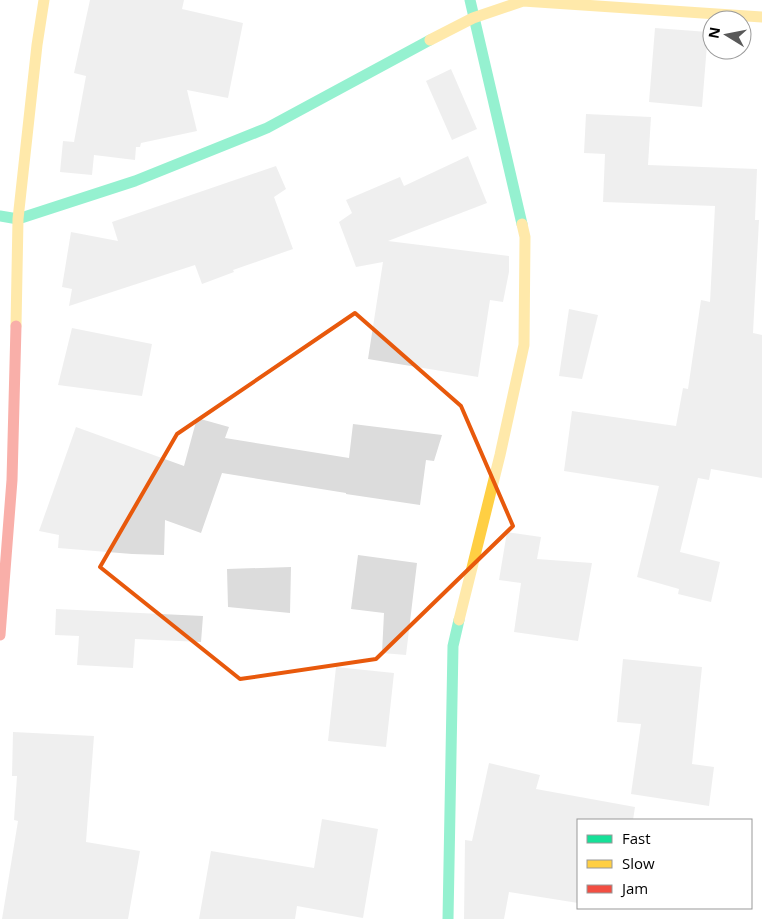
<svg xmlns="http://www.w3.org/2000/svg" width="762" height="919" font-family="'Open Sans',sans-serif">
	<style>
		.building { fill: #dcdcdc }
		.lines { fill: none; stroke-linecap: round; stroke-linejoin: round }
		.fast { stroke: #16e098; stroke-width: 11 }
		.slow { stroke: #ffcf43; stroke-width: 11 }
		.jam { stroke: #f24e42; stroke-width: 11 }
		.marked { fill: none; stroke: #e8590c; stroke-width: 4; stroke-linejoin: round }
	</style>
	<rect width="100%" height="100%" fill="#fff"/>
	<path class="building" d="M90 0H184L182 9 243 23 228 98 187 90 197 131 141 143 140 147H136L135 160 94 155 92 175 60 172 63 141 74 142 86 76 74 73Z
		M655 28 708 32 702 107 649 102Z
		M451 69 477 129 452 140 426 81Z
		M586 114 651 117 648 165 757 169 755 220H759L753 333 762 335V478L711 469 709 480 698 478 680 552 720 562 711 602 678 594 679 589 637 577 659 486 564 471 572 411 676 426 683 388 688 389 701 300 710 302 715 206 603 202 605 154 584 153Z
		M468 156 487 203 388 241 509 256V272L503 302 490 300 478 377 368 359 383 262 356 267 339 222 352 213 346 200 400 177 404 186Z
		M276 166 286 189 274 197 293 249 233 270 234 272 202 284 195 265 69 306 72 289 62 287 71 232 118 241 112 222Z
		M569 309 598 315 582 379 559 376Z
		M72 328 152 344 142 396 58 385Z
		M197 418 229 427 225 438 349 458 353 424 442 435 434 461 426 460 420 505 346 494V493L222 473 201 533 165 520 164 555 132 554 58 548 59 535 39 531 76 427 184 466Z
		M507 532 541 537 537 559 592 563 578 641 514 632 521 583 499 580Z
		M358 555 417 563 406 655 382 653 384 613 351 609Z
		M291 567 290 613 228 607 227 569Z
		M56 609 203 616 201 642 135 639 133 668 77 665 79 636 55 635Z
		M623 659 702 667 692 764 714 767 709 806 631 794 641 724 617 722Z
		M336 667 394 673 386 747 328 741Z
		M13 732 94 736 86 842 140 851 128 919H2L18 821 14 820 17 776H12Z
		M489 763 540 775 536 789 635 807 633 820H578V903L509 892 504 919H464L465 840 472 841Z
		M322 819 378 829 363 918 297 906 295 919H199L211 851 314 868Z"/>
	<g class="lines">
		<path class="fast" d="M470 0 522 224
			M0 216 18 219 135 181 267 128 430 40
			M448 919 453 646 459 620"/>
		<path class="slow" d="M430 40 473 18 523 1 762 17
			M16 326 18 219 37 45 44 0
			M459 620 500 455 524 345 525 237 522 224"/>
		<path class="jam" d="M0 635 12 480 16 326"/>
	</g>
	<path d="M0 0H762V919H0ZM355 313 461 406 513 526 376 659 240 679 100 567 177 434Z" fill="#fff" fill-opacity=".55" fill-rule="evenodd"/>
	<path class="marked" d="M355 313 461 406 513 526 376 659 240 679 100 567 177 434Z"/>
	<rect x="577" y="819" width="175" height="90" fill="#ffffff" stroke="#999999"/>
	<rect x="587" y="835" width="25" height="8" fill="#16e098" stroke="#999999"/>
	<text x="622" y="844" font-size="15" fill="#000000">Fast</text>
	<rect x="587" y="860" width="25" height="8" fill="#ffcf43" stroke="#999999"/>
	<text x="622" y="869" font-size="15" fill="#000000">Slow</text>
	<rect x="587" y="885" width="25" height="8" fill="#f24e42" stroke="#999999"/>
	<text x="622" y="894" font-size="15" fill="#000000">Jam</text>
	<g transform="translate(727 35) rotate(280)"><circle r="24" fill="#ffffff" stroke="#999999"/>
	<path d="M0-4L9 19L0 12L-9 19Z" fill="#595959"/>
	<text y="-8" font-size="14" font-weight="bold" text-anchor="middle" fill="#000000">N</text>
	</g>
</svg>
